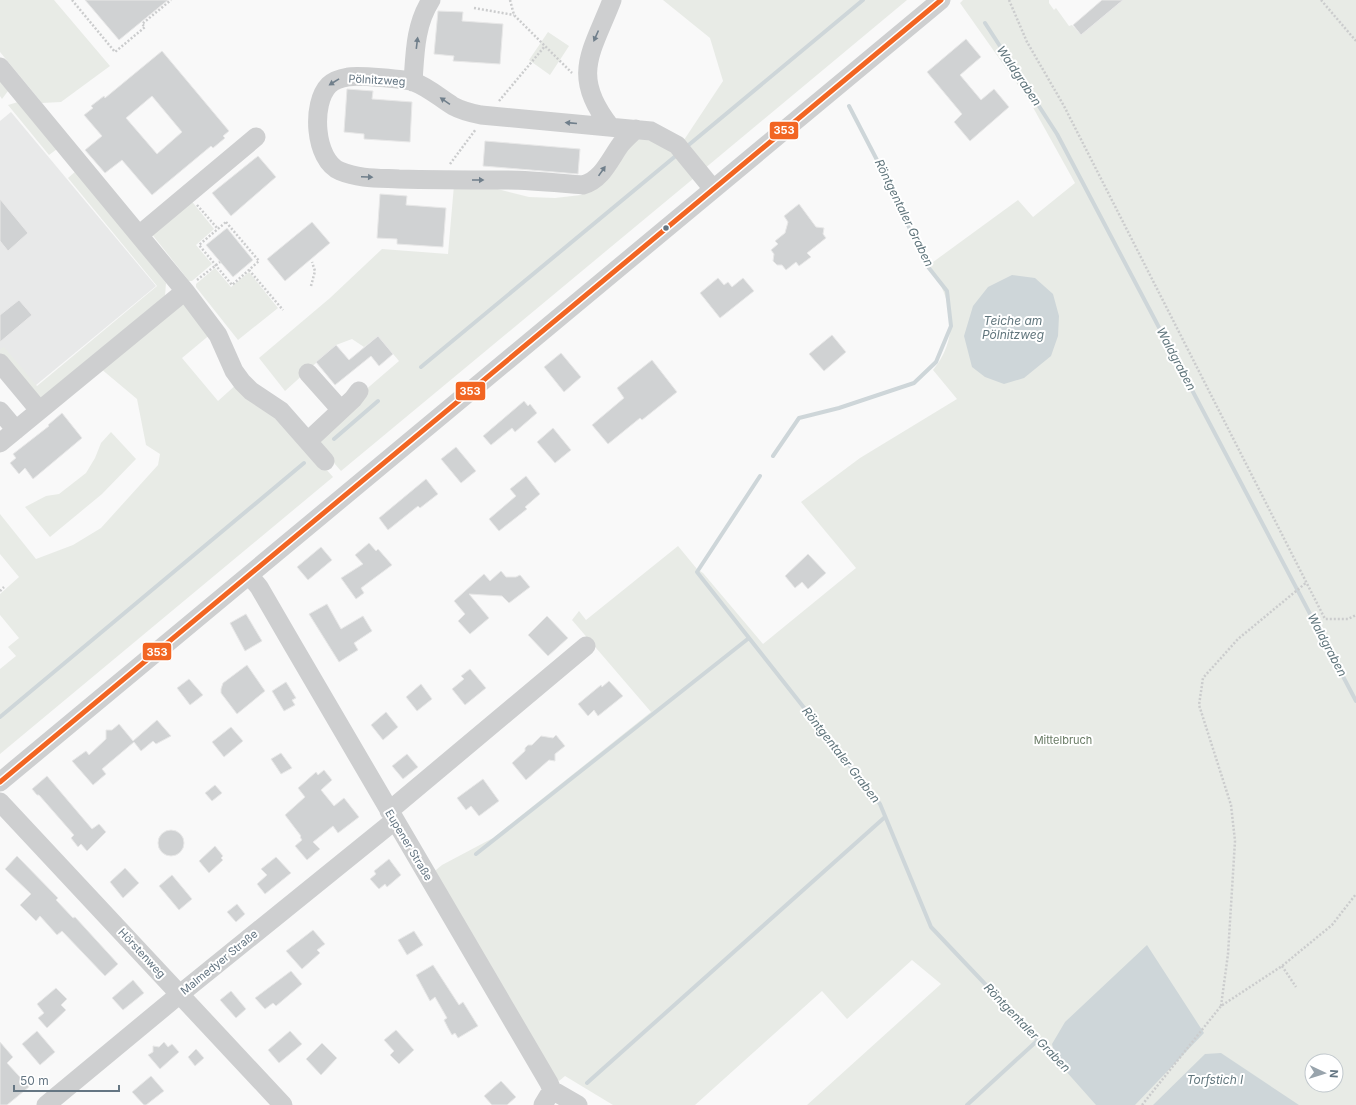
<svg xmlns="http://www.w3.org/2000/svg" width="1356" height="1105" font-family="Inter,sans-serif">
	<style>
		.built { fill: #e8e9e9 }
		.green { fill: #e8ebe6; fill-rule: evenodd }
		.water { fill: #ced6d9 }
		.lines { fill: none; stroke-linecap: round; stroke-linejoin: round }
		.stream { stroke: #ced6d9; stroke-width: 4 }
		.building { fill: #d0d2d3; stroke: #e8e8e8; fill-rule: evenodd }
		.path { stroke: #cbcccd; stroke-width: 2.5; stroke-dasharray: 2 2; stroke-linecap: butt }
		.minor { stroke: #cecfd0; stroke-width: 19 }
		.bus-1-casing { stroke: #fff; stroke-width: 8 }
		.bus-1 { stroke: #f26522; stroke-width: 5 }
		.oneway { fill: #707f8b }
		.bus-dot { fill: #657683; stroke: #fff; stroke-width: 1.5 }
		.labels { text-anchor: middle; stroke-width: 4; stroke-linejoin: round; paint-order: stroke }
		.street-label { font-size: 11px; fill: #657683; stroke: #fff }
		.park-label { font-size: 11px; fill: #687a64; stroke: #fff }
		.water-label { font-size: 12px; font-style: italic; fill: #60757c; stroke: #fff }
		.line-badge { stroke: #fff; stroke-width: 1.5 }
		.badge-label { font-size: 11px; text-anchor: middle; font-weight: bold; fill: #fff }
	</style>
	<rect width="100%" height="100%" fill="#f9f9f9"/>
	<path class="built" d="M11 112 156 286 30 390 0 353V121Z"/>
	<path class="green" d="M0 0H54L110 66 61 102 42 103 0 52Z
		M663 0H907L704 169 682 143 723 81 710 38Z
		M963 0H1049V3L1054 10 1056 8 1069 26 1072 25 1081 35 1123 0H1356V1105H807L941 984 912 960 847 1019 822 991 695 1105H613L565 1076 559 1081 545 1067 430 875 442 865 493 838 651 712 572 620 579 611 586 620 678 546 697 569 703 573 763 644 856 568 801 502 860 458 957 399 933 370C961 336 952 299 929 265L1018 200 1033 217 1075 183 1030 102 960 3ZM1312 1061H1336V1085H1312Z
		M548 32 569 46 550 75 529 60Z
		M0 81 8 91 2 99 0 96Z
		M18 102 57 149 49 155 8 105Z
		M635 139C663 137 678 159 694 178L341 471 315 441 363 392 399 361 378 336 364 347 352 339 336 345 285 391 259 358 330 298 382 249 448 254 454 185 486 186 529 197 555 198 581 195 602 178Z
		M76 171 166 283 165 296 42 397H39L0 354V349L4 347 37 386 157 286 68 178Z
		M190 199 214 229 196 245 212 264 192 281H189L151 233Z
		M215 268 231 287 249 272 278 308 238 340 196 287V284Z
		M178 301 189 305 212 333 182 358 218 401 238 383 280 417 333 477 0 754V669L16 656 8 647 19 638 0 615V594L19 577 0 554V514L36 559 73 545 101 528 158 465 160 454 146 445 137 399 100 368Z
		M111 432 136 459 102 494 50 537 25 507 46 496 59 494 86 473 95 458 101 443Z"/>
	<path class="water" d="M1012 275 1035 278 1053 294 1059 316 1058 336 1051 356 1024 378 1004 384 985 377 972 367 964 336 973 306 988 287Z
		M1147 945 1204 1033 1135 1105H1096L1056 1060 1052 1044 1065 1022Z
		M1221 1053 1299 1105H1153L1205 1054Z"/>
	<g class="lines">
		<path class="stream" d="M985 23 1057 134 1356 701
			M685 148 863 0
			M421 367 678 154
			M334 439 378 401
			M773 456 799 418 839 408 914 383 936 362 951 326 947 291 925 263 892 189 849 106
			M760 476 697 572 880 804 931 927 1060 1063
			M0 717 304 463
			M476 854 749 638
			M587 1083 885 817
			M967 1105 1038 1040"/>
	</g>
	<path class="building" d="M85 0H168L119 40Z
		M1102 0H1123L1081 35 1073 25Z
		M438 11 463 12 462 21 503 24 500 64 453 61 454 56 434 54Z
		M966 39 981 57 960 75 981 100 994 89 1009 107 970 141 954 122 962 114 927 72Z
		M162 51 229 131 223 136 225 138 213 148 211 146 152 195 122 160 105 173 85 150 102 136 84 115 93 108 91 106 104 96 105 98ZM152 96 182 132 157 154 126 118Z
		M347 89 373 91 372 99 412 102 410 142 364 139V134L344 132Z
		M485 141 580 149 578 174 483 166Z
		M258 156 276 177 231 216 212 193Z
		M380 194 407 196 406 205 446 208 443 247 397 244V239L377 238Z
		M0 199 28 233 8 251 0 241Z
		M799 204 816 227 824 228 823 234 826 238 807 253 811 257 799 266 796 262 786 270 782 265H777L773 261 774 254 771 250 778 244 775 241 785 233 788 222 784 216Z
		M312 222 330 243 285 281 267 259Z
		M227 228 253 260 233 277 206 245Z
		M718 278 724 285 728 282 732 287 743 278 754 291 720 318 700 293Z
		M19 300 32 315 0 342V315Z
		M832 335 846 352 824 371 809 354Z
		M378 336 393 354 379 366 371 356 335 385 316 362 336 345 349 360Z
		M561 353 581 377 564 392 544 367Z
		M652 360 677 392 642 420 640 418 608 444 592 425 624 398 617 388Z
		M524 401 528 406 530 404 537 413 515 432 512 428 491 445 483 436Z
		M62 413 82 438 33 479 25 468 19 474 10 463 16 458 13 454 49 426 48 425Z
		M553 428 571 450 555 463 537 442Z
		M456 447 476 471 461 483 441 459Z
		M526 476 540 494 525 507 527 509 499 531 489 519 516 496 510 489Z
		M426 479 438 494 420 508 418 506 388 530 379 518Z
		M369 543 376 551 378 549 392 565 361 588 364 593 356 599 341 578 363 564 355 555Z
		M321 547 332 560 308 580 297 567Z
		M808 554 826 573 808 589 802 582 795 588 785 576Z
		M501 571 506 577H516L520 575 530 587 509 603 502 596 469 594 489 618 470 634 458 621 465 614 454 601 484 574 490 581Z
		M327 604 341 629 363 616 372 631 354 643 358 650 339 662 309 614Z
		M246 614 262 641 245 651 230 623Z
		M547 616 568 638 548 656 528 635Z
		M247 665 265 691 237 714 221 693V689L223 683Z
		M470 669 486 688 465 705 452 689 464 679 461 676Z
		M189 679 203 695 190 705 177 688Z
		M609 681 623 696 598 716 594 710 588 716 578 704 601 685 602 687Z
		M286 682 296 698 292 700 295 705 284 711 272 691Z
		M421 684 432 699 417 711 406 697Z
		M386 712 398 727 383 740 371 725Z
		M157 720 171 736 156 744 153 741 141 751 134 742 102 769 106 774 93 785 72 761 86 751 89 755 106 739V730H112L119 724 133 741Z
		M231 727 243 741 224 757 212 742Z
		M556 735 565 746 555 754V761L549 760 526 780 512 763 525 751V748L528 745H532L541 736 553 738Z
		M281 753 292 768 281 774 271 759Z
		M407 754 418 767 403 779 392 766Z
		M324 770 332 780 321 790 334 806 344 798 359 817 338 833 333 826 313 842 320 849 307 860 295 846 302 840 300 837 301 836 285 815 305 797 298 788 316 772 318 775Z
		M47 776 92 829 99 824 106 832 87 851 81 844 78 847 71 838 74 835 39 795H37L32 789Z
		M483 779 499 801 479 816 471 806 466 810 457 798Z
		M215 785 222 793 212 801 205 793Z
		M158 843a13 13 0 1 1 26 0a13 13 0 1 1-26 0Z
		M215 846 223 856 221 858 223 860 209 873 199 861Z
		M17 856 58 898 56 900 73 918 75 917 118 964 105 976 62 931 57 935 40 916 36 921 20 905 31 894 5 869Z
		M276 857 291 873 265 894 257 884 267 875 261 869Z
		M389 859 401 875 387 887 385 884 379 889 370 879 376 874 374 871Z
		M125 868 139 883 123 898 110 882Z
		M172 875 192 899 179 910 159 886Z
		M237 904 245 914 236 922 227 912Z
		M313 930 325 944 317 950 320 953 302 969 286 951Z
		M414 931 423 945 407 955 398 940Z
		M433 965 459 1005 463 1002 478 1026 458 1038 455 1033 452 1035 448 1028 444 1020 447 1018 435 997 430 1001 416 975Z
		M291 971 302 984 276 1006 273 1003 265 1009 255 998Z
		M133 980 144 993 123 1010 112 998Z
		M56 988 67 999 61 1005 66 1010 47 1028 38 1018 44 1013 37 1004Z
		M231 991 246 1009 236 1018 220 1000Z
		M396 1030 414 1050 399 1064 390 1055 394 1051 384 1040Z
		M37 1031 55 1052 40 1065 22 1044Z
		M290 1031 302 1044 279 1063 268 1050Z
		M0 1042 13 1057 7 1063 29 1087 7 1105H0Z
		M164 1042 168 1047 172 1044 179 1052 160 1069 148 1055 153 1052V1046L159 1047Z
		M322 1043 337 1058 321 1075 306 1059Z
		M196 1049 204 1058 195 1066 188 1057Z
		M151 1076 164 1091 146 1105H144L132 1092Z
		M501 1081 516 1097 507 1105H492L484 1096Z"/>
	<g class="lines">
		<path class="path" d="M72 0 115 52 145 27 142 24 171 0
			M510 0 514 15 572 73
			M1009 0 1027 42 1064 106 1325 619H1348L1356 615
			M1321 0 1356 41
			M474 8 514 15
			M499 101 545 46
			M450 164 476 129
			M197 205 218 229
			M226 222 259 261 232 285 199 245Z
			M249 270 283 310
			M197 280 220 262
			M311 286 315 271 312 262
			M0 591 4 587
			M1282 966 1296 987
			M1221 1006 1228 954 1235 841 1231 805 1199 705 1203 678 1238 639 1307 582
			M1142 1105 1221 1006 1282 966 1332 925 1356 894"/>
		<path class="minor" d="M0 67 185 291 218 335 234 371 242 382 251 391 281 411 325 461
			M413 82C415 53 415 25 431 0
			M610 126C570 75 592 52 612 0
			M636 129C631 134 625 139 621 144 610 159 602 180 583 185 557 183 531 180 505 180 470 180 435 180 399 179 379 178 359 179 340 171 314 160 311 103 329 85 334 80 342 78 348 77 357 75 406 79 414 82 428 87 440 98 453 106 462 111 471 113 481 115L651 131 677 145 713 189
			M139 235 256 137
			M0 363 39 410
			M308 373 341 410
			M0 411 16 430
			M308 441 353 399 359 391
			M0 443 185 291
			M249 575 259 587C355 753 453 918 549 1083L552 1090 578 1105
			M0 782 941 0
			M0 802 283 1105
			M389 811 586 646
			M46 1105 180 994 394 821
			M543 1105 552 1090"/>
		<defs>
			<path id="bus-1" d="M0 782 941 0"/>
		</defs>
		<use href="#bus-1" class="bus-1-casing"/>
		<use href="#bus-1" class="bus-1"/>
	</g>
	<defs><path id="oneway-solid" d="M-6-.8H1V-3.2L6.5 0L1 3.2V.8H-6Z"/></defs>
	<g class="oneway">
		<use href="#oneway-solid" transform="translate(596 36) rotate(114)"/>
		<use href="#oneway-solid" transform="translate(417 43) rotate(-83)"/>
		<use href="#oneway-solid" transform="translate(334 82) rotate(148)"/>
		<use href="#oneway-solid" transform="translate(445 101) rotate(-146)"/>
		<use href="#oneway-solid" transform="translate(571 123) rotate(-175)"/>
		<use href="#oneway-solid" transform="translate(602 171) rotate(-55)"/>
		<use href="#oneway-solid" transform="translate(367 177) rotate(2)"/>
		<use href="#oneway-solid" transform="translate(478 180)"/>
	</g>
	<circle class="bus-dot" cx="666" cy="228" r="3.5"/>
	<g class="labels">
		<g class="street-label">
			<text transform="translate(377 80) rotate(3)" y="4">Pölnitzweg</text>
			<text transform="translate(409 845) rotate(59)" y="4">Eupener Straße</text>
			<text transform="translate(142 953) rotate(47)" y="4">Hörstenweg</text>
			<text transform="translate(219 962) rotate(-39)" y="4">Malmedyer Straße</text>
		</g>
		<g class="park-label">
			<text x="1063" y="744">Mittelbruch</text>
		</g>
		<g class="water-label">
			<text transform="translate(1019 76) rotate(56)" y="4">Waldgraben</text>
			<text transform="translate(904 213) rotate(64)" y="4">Röntgentaler Graben</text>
			<text x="1013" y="325">Teiche am<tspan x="1013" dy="14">Pölnitzweg</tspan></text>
			<text transform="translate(1176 359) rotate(62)" y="4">Waldgraben</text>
			<text transform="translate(1327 645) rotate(62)" y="4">Waldgraben</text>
			<text transform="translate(841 755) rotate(52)" y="4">Röntgentaler Graben</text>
			<text transform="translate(1027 1028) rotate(46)" y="4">Röntgentaler Graben</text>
			<text x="1215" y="1084">Torfstich I</text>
		</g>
	</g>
	<g class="line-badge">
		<rect x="769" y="121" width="30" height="19" rx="4" fill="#f26522"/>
		<rect x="455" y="381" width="31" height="20" rx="4" fill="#f26522"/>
		<rect x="142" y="642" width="30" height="19" rx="4" fill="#f26522"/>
	</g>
	<g class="badge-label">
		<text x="784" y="134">353</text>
		<text x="470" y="395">353</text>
		<text x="157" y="656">353</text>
	</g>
	<g transform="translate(1324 1073) rotate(94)"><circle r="19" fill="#ffffff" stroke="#c1c8cd"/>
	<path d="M0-3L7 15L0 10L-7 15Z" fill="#99a4ac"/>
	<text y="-6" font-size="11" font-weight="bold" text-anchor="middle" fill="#657683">N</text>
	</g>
	<path d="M14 1085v6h105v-6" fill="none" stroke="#657683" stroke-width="2"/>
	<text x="20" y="1085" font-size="12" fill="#657683" stroke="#ffffff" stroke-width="3" paint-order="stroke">50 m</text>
</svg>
